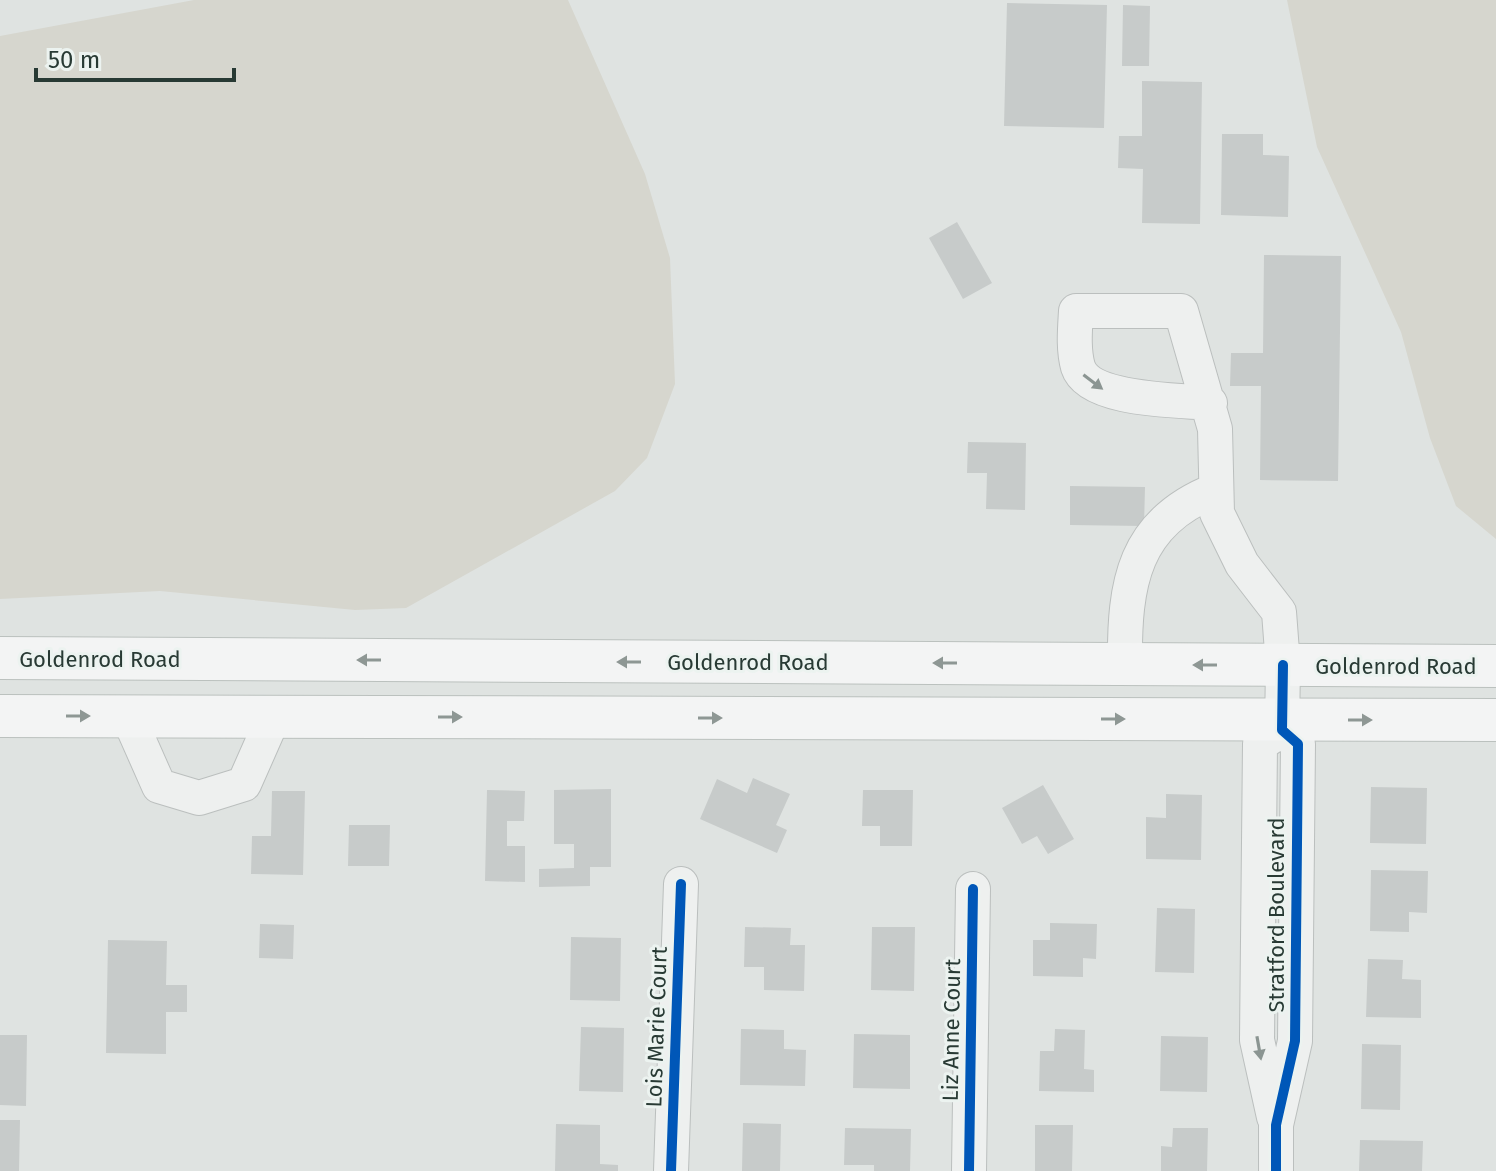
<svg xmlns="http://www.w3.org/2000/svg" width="1496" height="1171" font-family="'Fira Sans',sans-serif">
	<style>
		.green { fill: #d6d6ce }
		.building { fill: #c7cbca }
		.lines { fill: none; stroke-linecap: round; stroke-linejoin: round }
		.minor-casing { stroke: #bbbfbe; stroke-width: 36 }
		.major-casing { stroke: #bbc1be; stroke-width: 44 }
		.minor { stroke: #eef0ef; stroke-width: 34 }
		.major { stroke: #f3f4f4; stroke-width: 42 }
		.cycleway-casing { stroke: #ecf3f0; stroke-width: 15 }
		.cycleway { stroke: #0057b8; stroke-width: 10 }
		.oneway { fill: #8b9592 }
		.oneway2 { fill: #8e9794 }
		.labels { text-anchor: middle; stroke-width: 6; stroke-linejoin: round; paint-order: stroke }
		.street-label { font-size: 22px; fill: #283a34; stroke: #ecf3f0 }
	</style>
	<rect width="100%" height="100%" fill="#dfe3e1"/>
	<path class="green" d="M194 0H568L645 174 670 258 675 384 647 458 615 491 406 608 355 610 160 591 0 599V36Z
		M1287 0H1496V539L1456 506 1430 438 1401 332 1317 147Z"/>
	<path class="building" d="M1007 3 1107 5 1104 128 1004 126Z
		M1123 5 1150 6 1149 66H1122Z
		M1142 81 1202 82 1200 224 1142 223 1143 169 1118 168 1119 136H1142Z
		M1222 134H1263V155L1289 156 1288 217 1221 215Z
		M957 222 992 283 963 299 929 238Z
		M1264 255 1341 256 1338 481 1260 480 1261 386H1230L1231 353H1263Z
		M968 442 1026 443 1025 510 986 509 987 473H967Z
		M1070 486 1145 487 1144 526 1070 525Z
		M753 778 790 794 776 825 787 830 777 853 700 819 717 779 747 793Z
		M1043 785 1074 839 1048 854 1037 836 1022 844 1002 808Z
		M1371 787 1427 788 1426 844 1370 843Z
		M611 789V867H590V886L539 887V869L574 868V844H554V790Z
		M487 790 525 791 524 821H507V846H525V882L485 881Z
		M863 790H913L912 846H880V826H862Z
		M272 791H305L303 875 251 874 252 836H271Z
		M1166 794 1202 795 1201 860 1146 859V817L1166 818Z
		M349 825H390L389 866H348Z
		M1371 870 1428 871 1427 913 1409 912V932L1370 931Z
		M1157 908 1195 909 1194 973 1155 972Z
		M1050 923 1097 924 1096 959 1083 958V977L1033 976V940H1050Z
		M260 924 294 925 293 959 259 958Z
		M745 927 791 928 790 945H805L804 991 764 990V967H744Z
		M872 927H915L914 991 871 990Z
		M571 937 621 938 620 1001 570 1000Z
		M108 940 167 941 166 985H187V1012H166V1054L106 1053Z
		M1368 959 1403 960 1402 979 1421 980V1018L1366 1017Z
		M581 1027 624 1028 623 1092 579 1091Z
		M741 1029 784 1030V1049L806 1050 805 1086 740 1085Z
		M1055 1029 1085 1030 1084 1069 1094 1070V1092L1039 1091 1040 1051H1054Z
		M854 1034 910 1035V1089L853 1088Z
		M0 1035H27L26 1106 0 1105Z
		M1161 1036 1208 1037 1207 1092 1160 1091Z
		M1362 1044 1401 1045 1400 1110 1361 1109Z
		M0 1120H20L19 1171H0Z
		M743 1123 781 1124 780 1171H742Z
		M556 1124 600 1125V1164L618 1165V1171H555Z
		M1035 1125H1073L1072 1171H1035Z
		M845 1128 911 1129 910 1171H874V1165H844Z
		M1173 1128H1208L1207 1171H1161V1146L1172 1147Z
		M1360 1140 1423 1141 1422 1171H1359Z"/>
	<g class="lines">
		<defs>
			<path id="minor" d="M1210 403C1178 400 1089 401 1078 367 1073 349 1075 329 1076 311H1181L1215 429 1217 513 1242 564 1279 612 1283 665 1282 730 1298 744 1295 1041 1276 1125V1171
				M1125 664C1124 584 1133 522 1216 490
				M128 716 159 786 199 798 244 784 274 716
				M1274 1117 1257 1040 1260 744 1282 730
				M671 1171 681 884
				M969 1171 973 889"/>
			<path id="major" d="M0 658 1496 666
				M0 716 1496 720"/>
		</defs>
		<use href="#minor" class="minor-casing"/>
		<use href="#major" class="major-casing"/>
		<use href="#minor" class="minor"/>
		<use href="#major" class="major"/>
		<defs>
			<path id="cycleway" d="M671 1171 681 884
				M969 1171 973 889
				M1276 1171V1125L1295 1041 1298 744 1282 730 1283 665"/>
		</defs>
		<use href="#cycleway" class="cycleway-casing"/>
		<use href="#cycleway" class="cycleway"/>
	</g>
	<defs><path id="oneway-solid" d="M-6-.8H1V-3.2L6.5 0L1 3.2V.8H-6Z" transform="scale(2)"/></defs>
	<g class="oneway">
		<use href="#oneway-solid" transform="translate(1093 382) rotate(37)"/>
		<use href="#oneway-solid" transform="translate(1259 1048) rotate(80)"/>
	</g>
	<g class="oneway2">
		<use href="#oneway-solid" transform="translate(369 660) rotate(-180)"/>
		<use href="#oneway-solid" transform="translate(629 662) rotate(-180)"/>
		<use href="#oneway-solid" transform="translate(945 663) rotate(-180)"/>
		<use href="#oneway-solid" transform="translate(1205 665) rotate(-180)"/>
		<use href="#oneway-solid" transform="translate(78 716)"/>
		<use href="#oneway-solid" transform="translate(450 717)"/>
		<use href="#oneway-solid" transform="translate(710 718)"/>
		<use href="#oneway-solid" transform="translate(1113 719)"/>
		<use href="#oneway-solid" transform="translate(1360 720)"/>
	</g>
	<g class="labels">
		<g class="street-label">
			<text x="100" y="667">Goldenrod Road</text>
			<text x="748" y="670">Goldenrod Road</text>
			<text x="1396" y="674">Goldenrod Road</text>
			<text transform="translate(1276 915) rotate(-90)" y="8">Stratford Boulevard</text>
			<text transform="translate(656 1027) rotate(-88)" y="8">Lois Marie Court</text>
			<text transform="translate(951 1030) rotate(-89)" y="8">Liz Anne Court</text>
		</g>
	</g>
	<path d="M36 68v12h198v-12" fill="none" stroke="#283a34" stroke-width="4"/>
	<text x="48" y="68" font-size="24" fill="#283a34" stroke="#ecf3f0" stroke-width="6" paint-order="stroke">50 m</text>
</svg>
